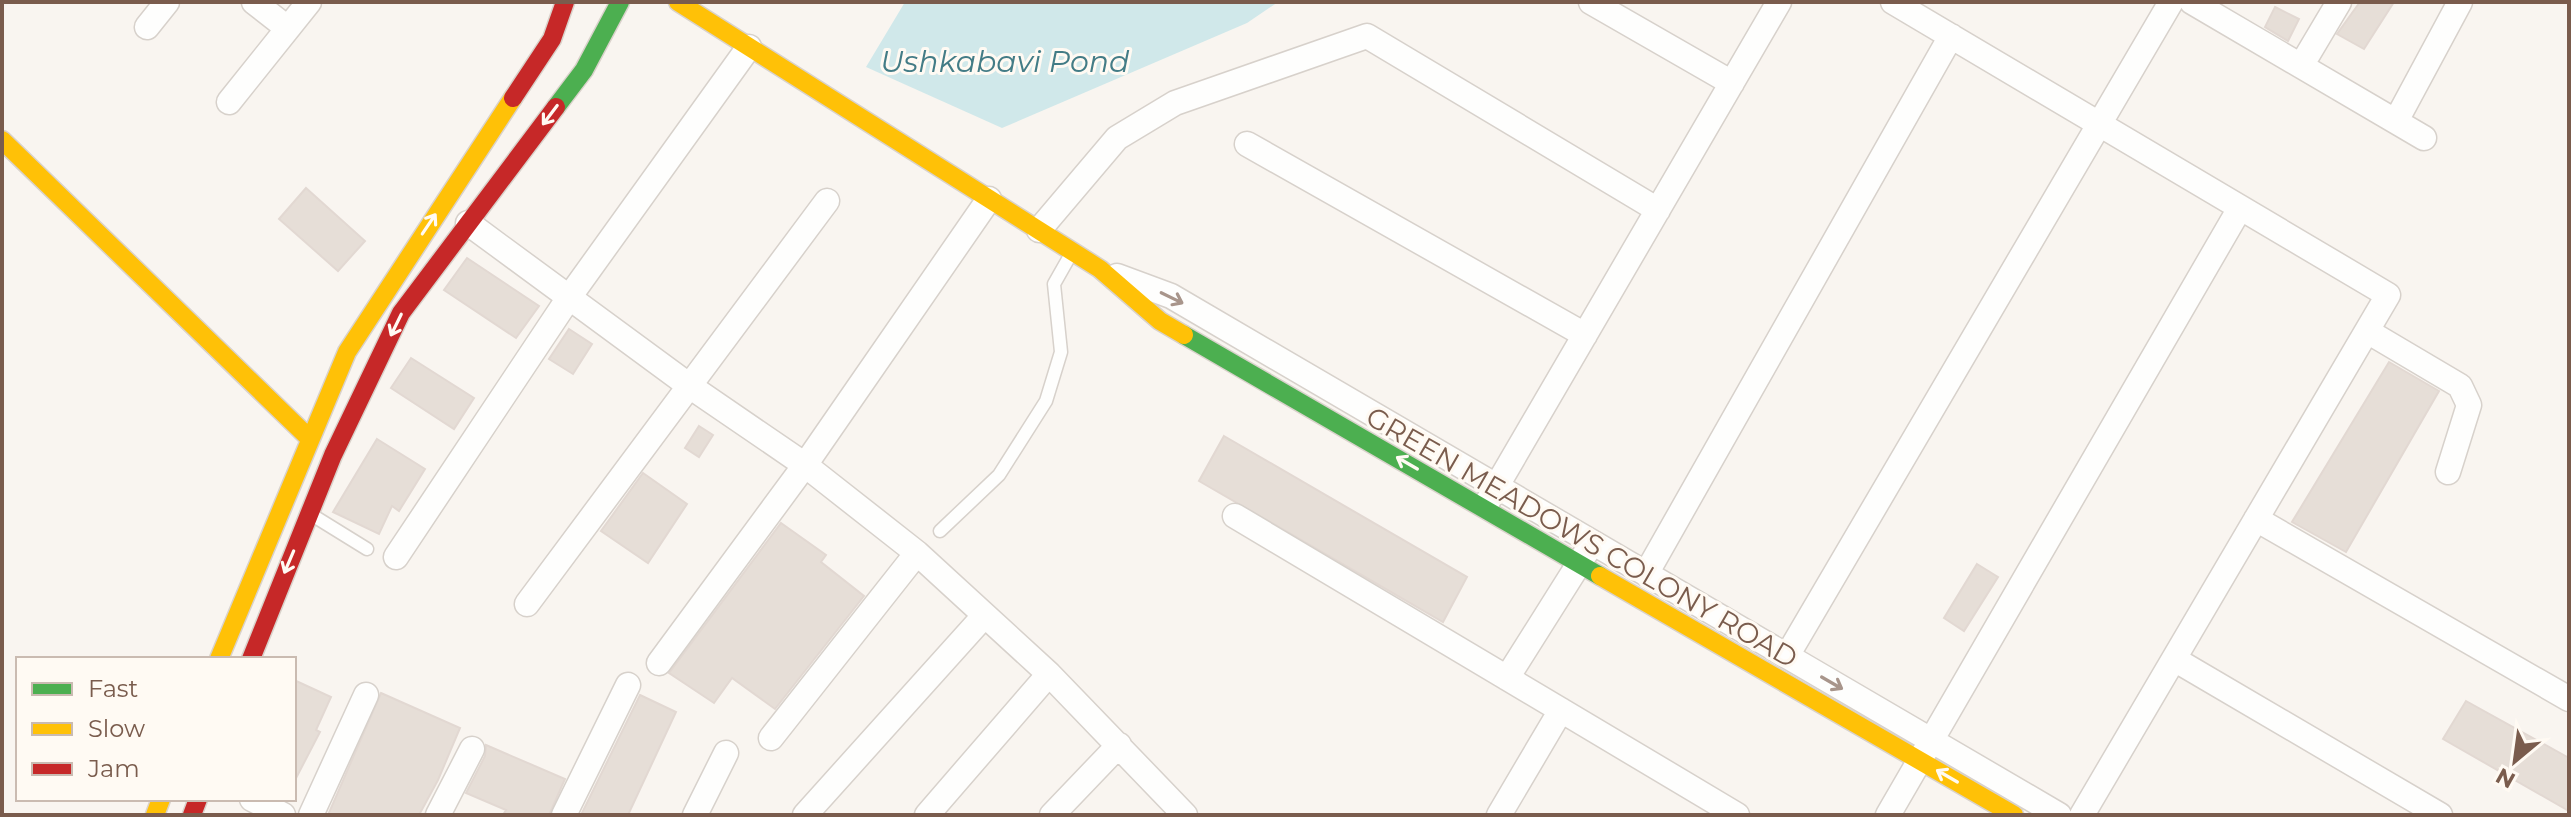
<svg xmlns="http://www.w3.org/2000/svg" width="2571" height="817" font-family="Montserrat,sans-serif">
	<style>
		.water { fill: #d0e8ea }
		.building { fill: #e6ded7; stroke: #e2d8d2; stroke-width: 2 }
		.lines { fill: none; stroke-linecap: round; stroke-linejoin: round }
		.lane-casing { stroke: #d7d1cb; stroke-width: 15 }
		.street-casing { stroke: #d7d1cb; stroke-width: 27 }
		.fast-casing { stroke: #d9d2cb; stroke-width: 21 }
		.slow-casing { stroke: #d9d2cb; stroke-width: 21 }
		.jam-casing { stroke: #d9d2cb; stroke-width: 21 }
		.lane { stroke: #fefefd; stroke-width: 12 }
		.street { stroke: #fefefd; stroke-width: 24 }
		.fast { stroke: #4caf50; stroke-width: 18 }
		.slow { stroke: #ffc107; stroke-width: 18 }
		.jam { stroke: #c62828; stroke-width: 18 }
		.oneway { stroke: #fffaf3 }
		.oneway2 { stroke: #a8958b }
		.labels { text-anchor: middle; stroke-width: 6; stroke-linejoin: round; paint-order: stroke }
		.street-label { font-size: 28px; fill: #7a5c4d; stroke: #fffaf3 }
		.water-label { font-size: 30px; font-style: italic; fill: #437c86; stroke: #fffaf3 }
	</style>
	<rect width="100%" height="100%" fill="#f9f5f0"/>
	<path class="water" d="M905 2H1278L1247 23 1002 128 866 67Z"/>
	<path class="building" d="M2360 2H2394L2364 49 2337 34Z
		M2275 7 2299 19 2288 41 2265 27Z
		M306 188 365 241 338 271 279 219Z
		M467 258 539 306 516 338 444 290Z
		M569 329 592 344 573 374 549 359Z
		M411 358 474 398 454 429 391 388Z
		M2389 362 2439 391 2346 552 2292 522Z
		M699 426 713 435 699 457 685 448Z
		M1224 436 1467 577 1443 622 1199 481Z
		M377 439 425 469 399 511 392 506 379 534 333 512Z
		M643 473 687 504 648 563 601 531Z
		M781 523 826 555 821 562 864 596 775 709 732 678 714 703 669 673Z
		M1977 564 1998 577 1964 631 1944 618Z
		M294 680 331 697 316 730 320 732 294 782Z
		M381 693 460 728 438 780 419 815H328Z
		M640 695 676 712 628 815H581Z
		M2466 701 2569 758V811L2443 739Z
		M486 745 565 779 549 815H503L506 810 466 793 485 756Z"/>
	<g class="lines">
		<defs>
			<path id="lane" d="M312 515 367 549
				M940 531 999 475 1046 401 1061 352 1054 284 1071 254"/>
			<path id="street" d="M254 2 286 27
				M1591 2 1732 83
				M1893 2 2388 295 2082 815
				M2192 2 2424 138
				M147 27 167 2
				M2301 66 2339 2
				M229 102 309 2
				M2396 121 2460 2
				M1247 144 1585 335
				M468 223 691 387 805 465 917 553 1049 674 1185 815
				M1039 230 1117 138 1175 103 1367 36 1658 210
				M1117 276 1171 296 2059 815
				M2367 331 2460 386 2469 405 2448 472
				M1488 501 1779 2
				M1235 516 1737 815
				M2256 519 2569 699
				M396 557 570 296 749 47
				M1646 574 1951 36
				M527 604 827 201
				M1787 656 2171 2
				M2174 659 2440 815
				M659 663 805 465 989 199
				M1507 678 1587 551
				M771 738 917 553
				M252 799 283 815
				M311 815 366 695
				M438 815 472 749
				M564 815 628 685
				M695 815 726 753
				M805 815 984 616
				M927 815 1049 674
				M1052 815 1119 745
				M1499 815 1561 710
				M1888 815 2240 208"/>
			<path id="fast" d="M556 107 584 70 620 2
				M1184 335 1600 576"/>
			<path id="slow" d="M678 2 1100 269 1160 321 1184 335
				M2 140 309 438
				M1600 576 2014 815
				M219 659 347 352 513 98
				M155 815 161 799"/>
			<path id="jam" d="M513 98 552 39 565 2
				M251 659 333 455 401 313 556 107
				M192 815 198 799"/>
		</defs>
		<use href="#lane" class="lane-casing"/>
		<use href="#street" class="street-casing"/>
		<use href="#fast" class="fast-casing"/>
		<use href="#slow" class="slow-casing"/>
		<use href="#jam" class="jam-casing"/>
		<use href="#lane" class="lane"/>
		<use href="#street" class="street"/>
		<use href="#fast" class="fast"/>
		<use href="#slow" class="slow"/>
		<use href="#jam" class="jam"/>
	</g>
	<defs><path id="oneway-shaft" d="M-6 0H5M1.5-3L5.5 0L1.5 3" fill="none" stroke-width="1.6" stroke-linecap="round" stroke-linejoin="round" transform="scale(2)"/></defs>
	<g class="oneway">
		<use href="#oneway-shaft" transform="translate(550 115) rotate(127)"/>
		<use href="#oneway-shaft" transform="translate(429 224) rotate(-56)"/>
		<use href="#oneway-shaft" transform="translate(396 325) rotate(116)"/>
		<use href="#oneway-shaft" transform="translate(1407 463) rotate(-150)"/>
		<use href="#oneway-shaft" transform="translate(289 562) rotate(113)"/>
		<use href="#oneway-shaft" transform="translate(1947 776) rotate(-150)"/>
	</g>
	<g class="oneway2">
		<use href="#oneway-shaft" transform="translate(1172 298) rotate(26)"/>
		<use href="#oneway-shaft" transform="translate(1832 683) rotate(30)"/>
	</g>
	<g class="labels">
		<g class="street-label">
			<text transform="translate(1582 537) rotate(30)" y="10">GREEN MEADOWS COLONY ROAD</text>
		</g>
		<g class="water-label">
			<text x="1005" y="72">Ushkabavi Pond</text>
		</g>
	</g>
	<rect width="2571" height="817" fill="none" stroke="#7a5c4d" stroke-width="8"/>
	<rect x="16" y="657" width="280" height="144" fill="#fffaf3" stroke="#cabbb1" stroke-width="2"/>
	<rect x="32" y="683" width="40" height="12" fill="#4caf50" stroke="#cabbb1" stroke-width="2"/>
	<text x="88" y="697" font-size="24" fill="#7a5c4d">Fast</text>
	<rect x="32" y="723" width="40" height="12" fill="#ffc107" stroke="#cabbb1" stroke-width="2"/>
	<text x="88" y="737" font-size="24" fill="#7a5c4d">Slow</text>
	<rect x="32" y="763" width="40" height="12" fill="#c62828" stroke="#cabbb1" stroke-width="2"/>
	<text x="88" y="777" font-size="24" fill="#7a5c4d">Jam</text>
	<g transform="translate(2515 761) rotate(209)" stroke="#fffaf3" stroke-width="6" paint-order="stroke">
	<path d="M0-6L14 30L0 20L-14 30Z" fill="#7a5c4d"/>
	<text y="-12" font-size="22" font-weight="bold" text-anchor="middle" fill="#7a5c4d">N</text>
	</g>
</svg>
